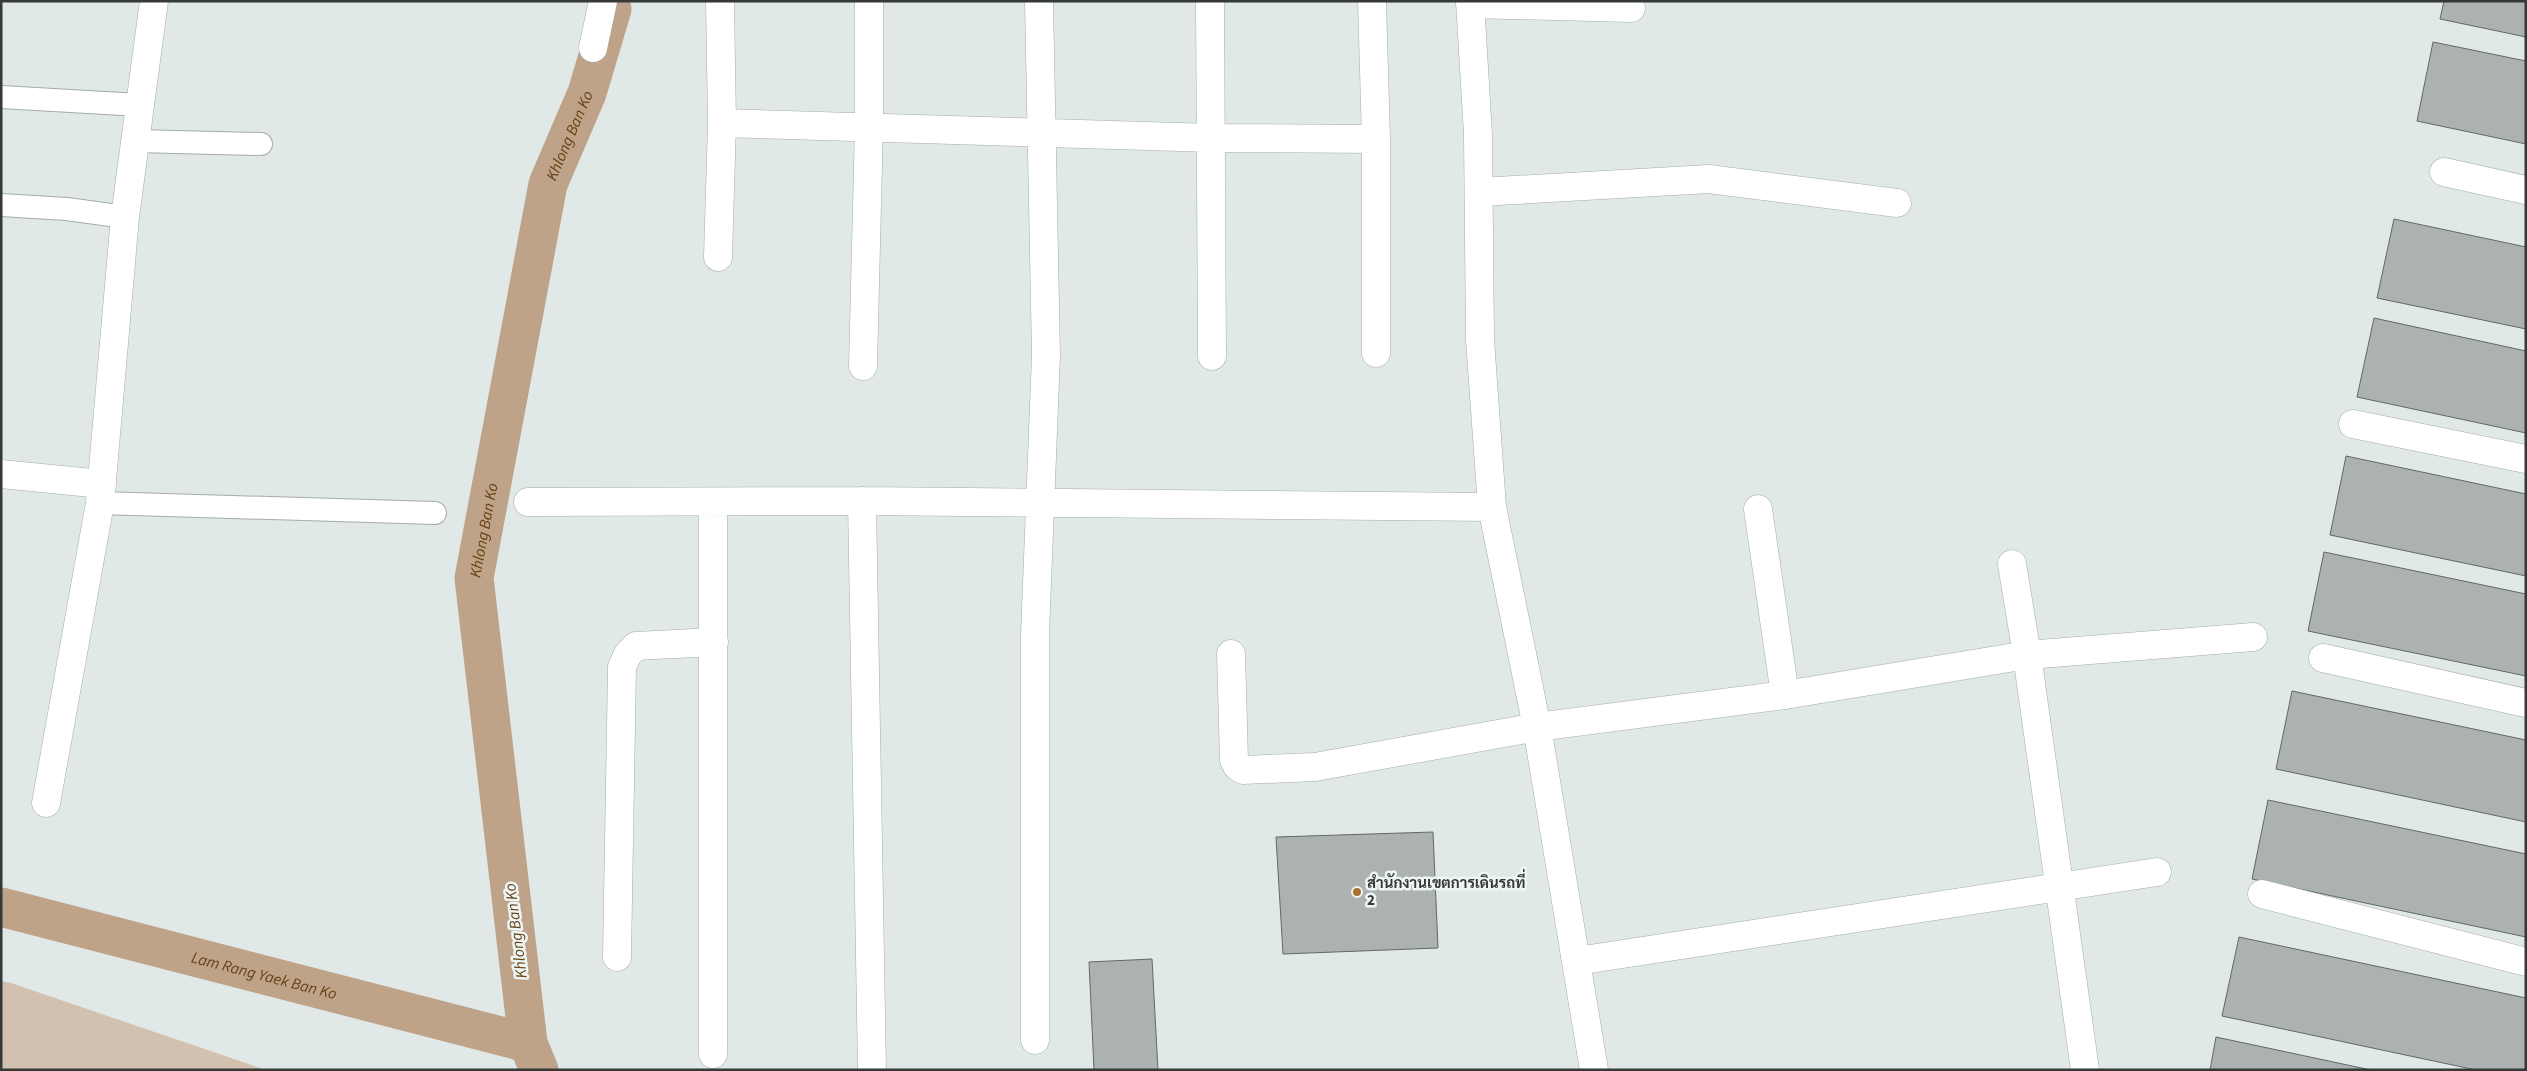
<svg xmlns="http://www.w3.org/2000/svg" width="2527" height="1071" font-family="'Source Sans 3',Sarabun,sans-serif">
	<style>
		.green { fill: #d3c1b0 }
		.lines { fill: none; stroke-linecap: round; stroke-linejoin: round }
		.canal { stroke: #bfa389; stroke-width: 39 }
		.building { fill: #abb2b1; stroke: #616867 }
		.service-casing { stroke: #a4acab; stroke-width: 24 }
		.minor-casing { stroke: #a4acab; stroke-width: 29 }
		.service { stroke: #fff; stroke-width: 22 }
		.minor { stroke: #fff; stroke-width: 28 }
		.poi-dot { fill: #ab7131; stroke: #eef6f5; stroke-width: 2 }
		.labels { text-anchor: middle; stroke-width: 5; stroke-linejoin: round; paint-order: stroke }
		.poi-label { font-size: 15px; font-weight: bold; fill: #353938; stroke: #eef6f5; text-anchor: start }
		.water-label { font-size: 16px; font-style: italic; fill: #694216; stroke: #eef6f5 }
	</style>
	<rect width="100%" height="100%" fill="#e1e9e8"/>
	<path class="green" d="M1 981 11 983 266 1070H1Z"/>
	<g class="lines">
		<g class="canal">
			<path id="s1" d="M1 907 528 1043"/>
			<path id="s2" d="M539 1070 528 1043 474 578 548 184 587 93 612 9"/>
		</g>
	</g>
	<path class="building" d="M2444 1H2526V37L2440 19Z
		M2433 42 2526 61V144L2417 121Z
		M2394 219 2526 247V329L2377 298Z
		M2374 318 2526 351V433L2357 397Z
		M2346 456 2526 494V576L2330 535Z
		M2324 552 2526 594V676L2308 631Z
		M2292 691 2526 740V822L2276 769Z
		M2268 800 2526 854V937L2252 879Z
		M1433 832 1438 948 1283 954 1276 837Z
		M2239 937 2526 998V1070H2476L2222 1016Z
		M1152 959 1158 1070H1094L1089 962Z
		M2216 1037 2371 1070H2210Z"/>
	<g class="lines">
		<defs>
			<path id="service" d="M1 97 140 105
				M135 141 261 144
				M1 205 67 209 125 217
				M100 503 435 513"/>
			<path id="minor" d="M1210 1 1212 356
				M1372 1 1376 139V353
				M1470 1 1478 135 1480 340 1492 507 1537 727 1594 1070
				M1470 4 1631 8
				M593 48 603 1
				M722 123 1211 138 1376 139
				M2444 172 2526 190
				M1480 192 1709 179 1897 203
				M718 257 722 123 720 1
				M863 366 869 126V1
				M2353 424 2526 459
				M1 474 102 484
				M862 501 872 1070
				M528 502 862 501 1492 507
				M713 502V1054
				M1758 509 1785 695
				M2012 564 2027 655 2085 1070
				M1231 654 1234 760 1237 766 1243 770 1315 767 1537 727 1785 695 2027 655 2253 637
				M2323 658 2526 703
				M46 803 100 503 125 217 154 1
				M2262 894 2526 962
				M617 957 622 667 628 654 636 646 714 642
				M1577 961 2157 872
				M1035 1040V634L1046 355 1039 1"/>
		</defs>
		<use href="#service" class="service-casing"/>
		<use href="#minor" class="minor-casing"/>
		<use href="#service" class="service"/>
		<use href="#minor" class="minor"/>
	</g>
	<circle class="poi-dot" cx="1357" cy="892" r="5"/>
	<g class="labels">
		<g class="poi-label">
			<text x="1367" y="888">สำนักงานเขตการเดินรถที่<tspan x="1367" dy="17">2</tspan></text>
		</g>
		<g class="water-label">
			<text dy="6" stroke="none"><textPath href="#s2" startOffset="951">Khlong Ban Ko</textPath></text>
			<text dy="6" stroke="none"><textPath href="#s2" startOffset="546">Khlong Ban Ko</textPath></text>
			<text transform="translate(515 931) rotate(-97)" y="6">Khlong Ban Ko</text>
			<text dy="6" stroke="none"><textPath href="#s1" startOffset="272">Lam Rang Yaek Ban Ko</textPath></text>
		</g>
	</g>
	<rect width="2527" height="1071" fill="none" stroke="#353938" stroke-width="5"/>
</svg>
